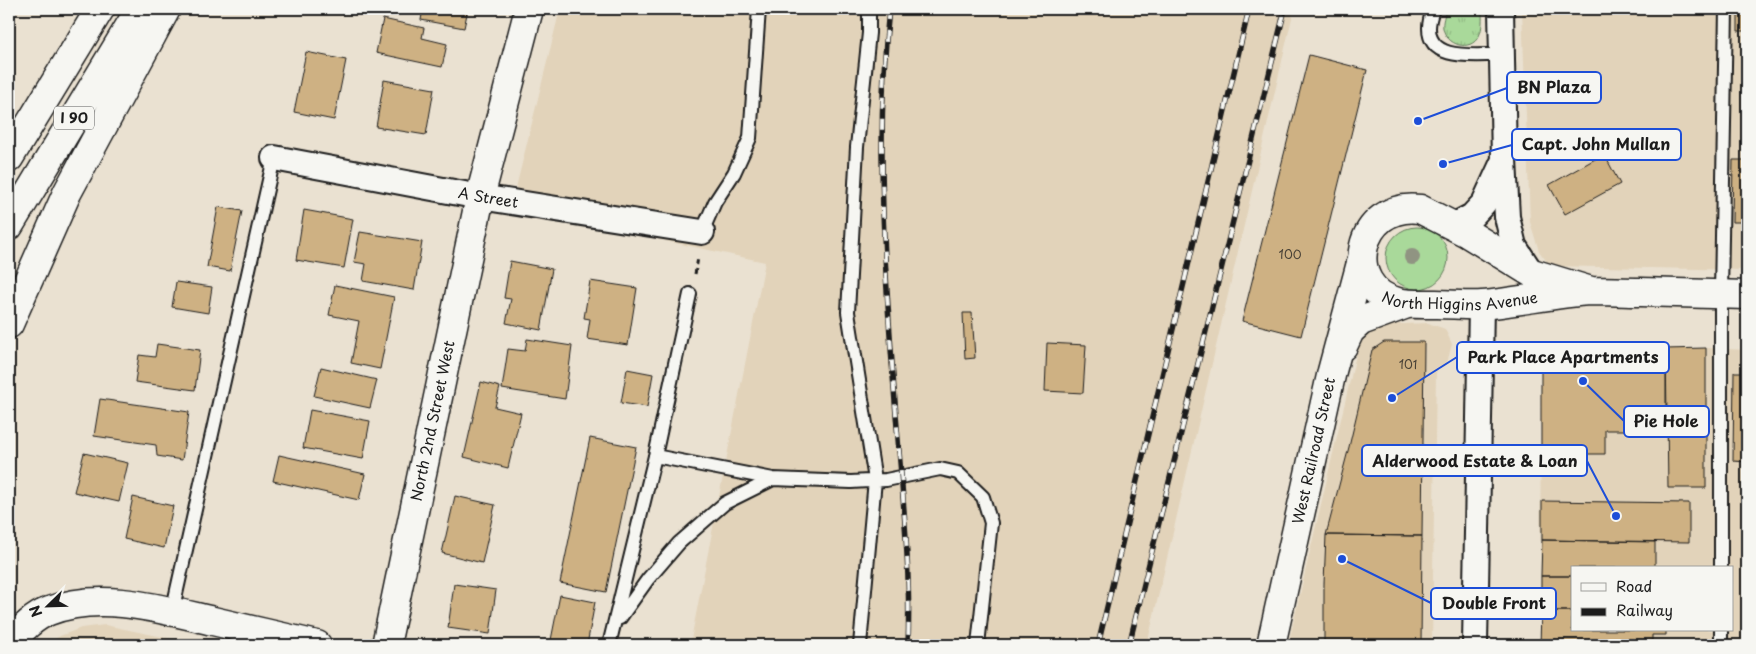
<svg xmlns="http://www.w3.org/2000/svg" width="1756" height="654" font-family="'Playpen Sans',sans-serif">
	<style>
		.built { fill: #e2d3ba; fill-rule: evenodd }
		.grass { fill: url(#grass-tufts); stroke: #627a5b }
		.park { fill: #a9d99a; stroke: #627a5b }
		.building { fill: #ceb183; stroke: #1c1c1c }
		.lines { fill: none; stroke-linecap: round; stroke-linejoin: round }
		.lane-casing { stroke: #1c1c1c; stroke-width: 16 }
		.street-casing { stroke: #1c1c1c; stroke-width: 28 }
		.secondary-casing { stroke: #1c1c1c; stroke-width: 31 }
		.highway-casing { stroke: #1c1c1c; stroke-width: 31 }
		.path { stroke: #1c1c1c; stroke-width: 3; stroke-dasharray: 5 4; stroke-linecap: butt }
		.lane { stroke: #f6f6f2; stroke-width: 12 }
		.street { stroke: #f6f6f2; stroke-width: 24 }
		.secondary { stroke: #f6f6f2; stroke-width: 28 }
		.highway { stroke: #f6f6f2; stroke-width: 28 }
		.rail-casing { stroke: #1c1c1c; stroke-width: 5.5 }
		.rail { stroke: #f6f6f2; stroke-width: 4; stroke-dasharray: 11; stroke-linecap: butt }
		.tree { fill: #909482 }
		.labels { text-anchor: middle; stroke-width: 4; stroke-linejoin: round; paint-order: stroke }
		.number-label { font-size: 12px; fill: #484136 }
		.shield { fill: #f6f6f2; stroke: #5d5d5c; stroke-width: 1 }
		.shield-label { font-size: 14px; font-weight: bold; fill: #1c1c1c }
		.street-label { font-size: 15px; fill: #1c1c1c; stroke: #f6f6f2 }
		.leader { fill: none; stroke: #1d4ed8; stroke-width: 2 }
		.callout-dot { fill: #1d4ed8; stroke: #f6f6f2; stroke-width: 2 }
		.callout { fill: #f6f6f2; stroke: #1d4ed8; stroke-width: 2 }
		.callout-label { font-size: 16px; text-anchor: middle; font-weight: bold; fill: #1c1c1c }
	</style>
	<defs>
		<pattern id="grass-tufts" width="24" height="20" patternUnits="userSpaceOnUse" patternTransform="scale(1.25)"><rect width="24" height="20" fill="#a9d99a"/><path d="M3 7l-1-3M5 7V3M7 7l1-3M15 17l-1-3M17 17v-4M19 17l1-3" fill="none" stroke="#91ba84"/></pattern>
	</defs>
	<rect width="100%" height="100%" fill="#eae1d1"/>
	<filter id="ink" filterUnits="userSpaceOnUse"><feTurbulence type="fractalNoise" baseFrequency=".02" numOctaves="2"/><feDisplacementMap in="SourceGraphic" scale="10" xChannelSelector="R" yChannelSelector="G"/><feConvolveMatrix kernelMatrix="1 2 1 2 8 2 1 2 1" color-interpolation-filters="sRGB"/></filter>
	<g filter="url(#ink)">
		<path class="built" d="M560 9H1294L1147 645H690L765 262 511 208Z
			M1522 9H1747V270L1550 266 1539 251 1530 222Z
			M1428 323 1445 329 1452 344 1447 363 1436 372 1432 645H1288L1360 338 1379 325Z
			M1706 348 1747 350V645H1540L1541 349ZM1572 568H1732V630H1572Z
			M105 625 201 645H45L60 636 81 628Z"/>
		<path class="grass" d="M1446 9H1482C1482 18 1483 28 1479 36 1470 53 1446 45 1443 28 1442 22 1445 15 1446 9Z"/>
		<path class="park" d="M1386 258a31 31 0 1 1 62 0a31 31 0 1 1-62 0Z"/>
		<path class="building" d="M423 9H468L464 28 421 20Z
			M1738 9H1747V31H1738Z
			M383 19 424 28 422 38 447 44 442 67 376 53Z
			M306 52 346 60 334 120 294 112Z
			M1309 55 1367 70 1301 336 1242 321Z
			M384 80 434 89 426 135 376 127Z
			M1604 154 1620 184 1565 214 1549 185Z
			M1733 160H1747V222H1732Z
			M218 207 242 211 230 271 207 267Z
			M304 210 353 219 344 268 296 260Z
			M360 232 422 242 414 290 363 281 366 264 354 262Z
			M510 261 552 269 541 330 506 323 511 299 504 298Z
			M590 281 637 288 628 345 587 339 590 319 584 318Z
			M176 282 212 287 208 313 172 307Z
			M335 285 394 297 380 369 351 363 359 321 329 315Z
			M963 313H972L975 358 965 359Z
			M527 339 572 346 565 399 502 389 508 349 525 351Z
			M1384 342H1424L1422 536 1326 535 1349 447 1372 350Z
			M1047 343 1086 345 1083 393 1045 391Z
			M157 344 200 350 195 390 135 382 139 355 155 357Z
			M1706 348V488H1668L1666 349Z
			M1541 349H1666V430H1605V454H1541Z
			M321 367 377 380 370 408 314 396Z
			M1743 367H1747V462L1733 461 1734 372H1743Z
			M627 369 653 374 647 407 621 403Z
			M481 382 500 387 495 407 521 413 508 468 464 457Z
			M100 399 189 412 182 460 157 456 156 445 94 436Z
			M310 410 370 421 363 459 303 448Z
			M590 438 636 447 606 592 560 583Z
			M84 453 128 463 119 502 74 492Z
			M279 455 365 474 359 500 273 481Z
			M455 496 495 505 482 563 442 553Z
			M133 497 173 506 164 548 124 539Z
			M1542 501 1689 503V542L1542 540Z
			M1326 535 1422 536 1421 645H1324V584Z
			M1542 540 1655 542V568H1572V576H1541Z
			M1541 576H1572V611H1541Z
			M454 584 496 590 490 634 448 628Z
			M560 595 595 602 587 645H550Z
			M1541 611H1572V630H1666V635H1652V645H1540Z"/>
		<g class="lines">
			<defs>
				<path id="lane" d="M1433 9C1431 15 1429 22 1429 28 1429 63 1478 54 1501 55
					M702 232 715 202 734 173 750 138 759 9
					M655 456 773 479 851 482 886 480 940 469 958 473 983 497 991 523 978 645
					M1721 568V294L1726 9
					M172 612 274 158
					M620 618 648 579 679 543 725 503 773 479
					M1721 630V645
					M609 645 655 456 690 294
					M860 645 875 480 848 312 857 147 869 33V9"/>
				<g id="street">
					<path d="M1501 9 1504 160 1507 217 1514 246 1531 272"/>
					<path id="s1" d="M274 158 480 197 702 232"/>
					<path d="M1453 226 1472 216 1484 203 1502 164"/>
					<path d="M1475 645 1481 305"/>
				</g>
				<g id="secondary">
					<path id="s2" d="M1591 291 1532 273 1467 233 1420 209C1357 201 1340 288 1398 302 1410 305 1424 304 1436 304 1451 304 1467 306 1482 305 1518 302 1555 293 1591 291 1608 291 1624 292 1641 292 1676 293 1712 294 1747 295"/>
					<path d="M1343 346 1350 331 1361 321 1407 304"/>
					<path d="M9 645C19 632 33 617 49 611 101 591 161 609 213 621 248 629 282 637 317 645"/>
					<path id="s3" d="M386 645 480 197 529 9"/>
					<path id="s4" d="M1271 645 1332 371 1362 259"/>
				</g>
				<path id="highway" d="M9 158 100 9
					M9 226 140 9
					M9 324 67 193 166 9"/>
			</defs>
			<use href="#lane" class="lane-casing"/>
			<use href="#street" class="street-casing"/>
			<use href="#secondary" class="secondary-casing"/>
			<use href="#highway" class="highway-casing"/>
			<path class="path" d="M695 274 698 258"/>
			<use href="#lane" class="lane"/>
			<use href="#street" class="street"/>
			<use href="#secondary" class="secondary"/>
			<use href="#highway" class="highway"/>
			<defs>
				<path id="rail" d="M889 9C874 148 886 288 897 427 903 500 911 572 908 645
					M1098 645 1249 9
					M1129 645 1285 9"/>
			</defs>
			<use href="#rail" class="rail-casing"/>
			<use href="#rail" class="rail"/>
		</g>
		<circle class="tree" cx="1412" cy="257" r="8"/>
	</g>
	<g class="labels">
		<g class="number-label">
			<text x="1290" y="259">100</text>
			<text x="1408" y="369">101</text>
		</g>
		<rect class="shield" x="54" y="106.5" width="40" height="23" rx="4"/>
		<g class="shield-label">
			<text x="74" y="123">I 90</text>
		</g>
		<g class="street-label">
			<text dy="5" stroke="none"><textPath href="#s1" startOffset="218">A Street</textPath></text>
			<text dy="5" stroke="none"><textPath href="#s2" startOffset="400">North Higgins Avenue</textPath></text>
			<text dy="5" stroke="none"><textPath href="#s3" startOffset="229">North 2nd Street West</textPath></text>
			<text dy="5" stroke="none"><textPath href="#s4" startOffset="199">West Railroad Street</textPath></text>
		</g>
	</g>
	<path class="leader" d="M1418 121L1507 88M1443 164L1512 145M1392 398L1457 357M1583 381L1624 421M1616 516L1587 461M1342 559L1431 603"/>
	<g class="callout-dot">
		<circle cx="1418" cy="121" r="5"/>
		<circle cx="1443" cy="164" r="5"/>
		<circle cx="1392" cy="398" r="5"/>
		<circle cx="1583" cy="381" r="5"/>
		<circle cx="1616" cy="516" r="5"/>
		<circle cx="1342" cy="559" r="5"/>
	</g>
	<g class="callout">
		<rect x="1507" y="72" width="94" height="31" rx="5"/>
		<rect x="1512" y="129" width="169" height="31" rx="5"/>
		<rect x="1457" y="342" width="212" height="31" rx="5"/>
		<rect x="1624" y="406" width="85" height="31" rx="5"/>
		<rect x="1362" y="445" width="225" height="31" rx="5"/>
		<rect x="1431" y="588" width="125" height="31" rx="5"/>
	</g>
	<g class="callout-label">
		<text x="1554" y="93">BN Plaza</text>
		<text x="1596" y="150">Capt. John Mullan</text>
		<text x="1563" y="363">Park Place Apartments</text>
		<text x="1666" y="427">Pie Hole</text>
		<text x="1475" y="467">Alderwood Estate &amp; Loan</text>
		<text x="1494" y="609">Double Front</text>
	</g>
	<rect width="1756" height="654" fill="none" stroke="#f6f6f2" stroke-width="30"/>
	<rect x="15" y="15" width="1726" height="624" fill="none" stroke="#1c1c1c" stroke-width="2" filter="url(#ink)"/>
	<rect x="1571" y="566" width="162" height="65" fill="#f6f6f2" stroke="#9f9f9c"/>
	<rect x="1581" y="583" width="25" height="8" fill="#f6f6f2" stroke="#9f9f9c"/>
	<text x="1616" y="592" font-size="15" fill="#1c1c1c">Road</text>
	<rect x="1581" y="608" width="25" height="8" fill="#1c1c1c" stroke="#9f9f9c"/>
	<text x="1616" y="616" font-size="15" fill="#1c1c1c">Railway</text>
	<g transform="translate(48 606) rotate(247)" stroke="#f6f6f2" stroke-width="4" paint-order="stroke">
	<path d="M0-4L9 19L0 12L-9 19Z" fill="#1c1c1c"/>
	<text y="-8" font-size="14" font-weight="bold" text-anchor="middle" fill="#1c1c1c">N</text>
	</g>
</svg>
